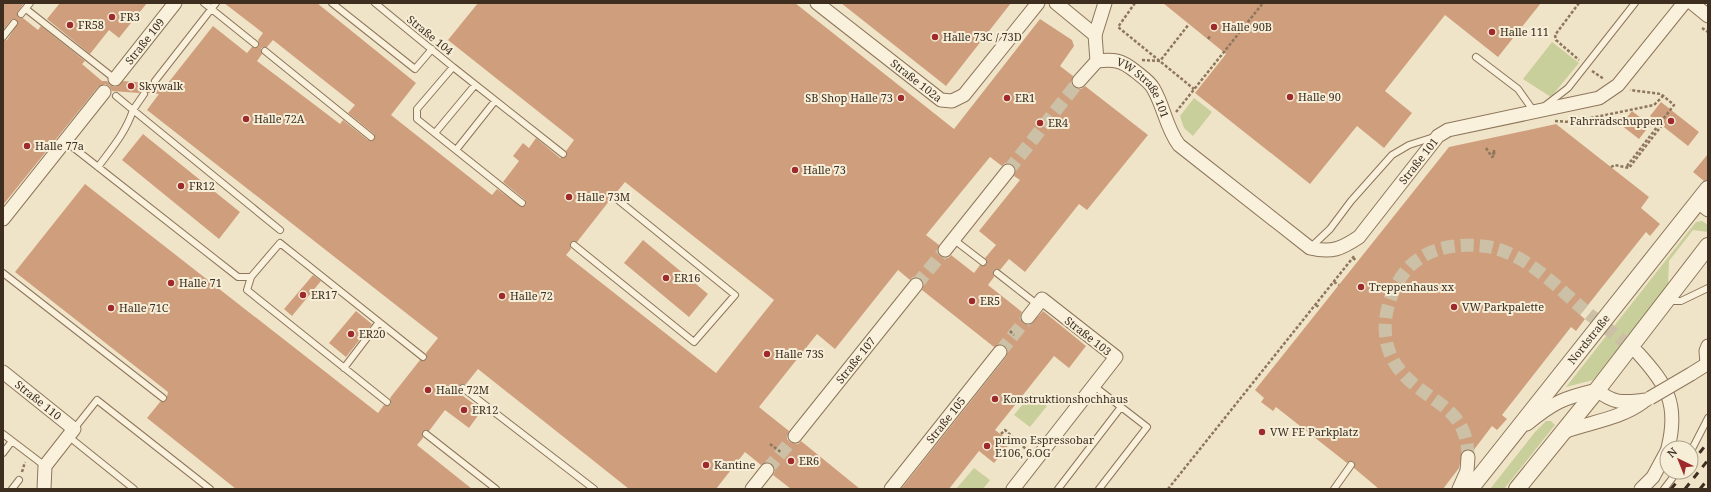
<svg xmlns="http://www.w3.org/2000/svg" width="1711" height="492" font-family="'Noto Serif',serif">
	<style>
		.green { fill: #c9cf9b }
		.building { fill: #cf9f7d; fill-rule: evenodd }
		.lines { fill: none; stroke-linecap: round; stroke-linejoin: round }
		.minor-tunnel { stroke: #ccc0a6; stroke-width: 13; stroke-dasharray: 13 6; stroke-linecap: butt }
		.service-casing { stroke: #8d765c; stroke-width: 8 }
		.minor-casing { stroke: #8d765c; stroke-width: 15 }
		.tertiary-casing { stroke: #8d765c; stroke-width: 18 }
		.path { stroke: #8d765c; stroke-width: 2.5; stroke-dasharray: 3 2; stroke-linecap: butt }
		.service { stroke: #faf1dc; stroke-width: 6 }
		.minor { stroke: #faf1dc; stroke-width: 13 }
		.tertiary { stroke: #faf1dc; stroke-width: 16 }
		.rail { stroke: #3d2e20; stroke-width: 3; stroke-dasharray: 7 7; stroke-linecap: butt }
		.minor-bridge-casing { stroke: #8d765c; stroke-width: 15; stroke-linecap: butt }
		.minor-bridge { stroke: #faf1dc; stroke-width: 13 }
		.poi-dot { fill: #9e2a2b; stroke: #f7eed8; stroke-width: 1.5 }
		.labels { text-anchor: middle; stroke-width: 4; stroke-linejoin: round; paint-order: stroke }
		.poi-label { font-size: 11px; fill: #3d2e20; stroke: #f7eed8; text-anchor: start }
		.street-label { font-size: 11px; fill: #3d2e20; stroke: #f7eed8 }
	</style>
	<rect width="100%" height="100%" fill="#f0e4c8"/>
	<path class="green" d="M1552 42 1579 63 1551 97 1523 79Z
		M1194 98 1212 112 1193 136 1184 128 1180 116Z
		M1702 221 1708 225V232L1693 230 1669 261 1668 286 1593 380 1566 387 1696 222Z
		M1032 393 1047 406 1030 427 1014 415Z
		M1546 421H1551L1555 425 1504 489H1490L1535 432Z
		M974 468 990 480 983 489H956Z"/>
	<path class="building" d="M3 3H24L17 13 18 17 23 18 38 30 41 26 85 61 82 64 102 81H107L110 85 114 87 118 86 123 81 151 83 155 85 159 83H168L213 26 247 53 252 47H258L259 44 258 40 263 33 224 3H317L416 83 391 115 492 195 497 189 522 207 526 205 525 200 503 182 519 161 513 156 523 143 529 148 536 138 560 158H564L567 155 566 151 574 140 448 40 478 3H795L954 129 1040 19 1072 40 1074 46 1060 66 1073 76 1071 83 1073 87 1081 89 1085 86 1148 135 1087 210 1079 204 1025 272 1009 259 1000 270 996 269 993 271 994 277 988 285 1022 312 1020 316 1023 323 1031 324 1043 311 1086 346 1069 368 1054 356 995 430 1011 442 994 463 979 451 949 489H901L1006 357 1008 349 1002 344 994 347 922 290 924 282 921 279 913 277 910 280 898 270 835 349 817 334 759 407 789 431 787 439 790 442 798 444 801 441 860 489H791L773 475 775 471 772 464 768 462 761 465 745 452 716 489H629L478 369 466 384H462L459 387V393L482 410 469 428 445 410 429 431H423L422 434 423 438 417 445 472 489H236L147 418 160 402 166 401 168 392 15 272 85 184 378 413 384 405 388 406 391 404 390 398 420 360H426L427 357 426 353 438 338 147 110 159 94 148 93 145 90 139 93 112 91 109 86 105 84 98 87 3 205V41L7 40 18 23 16 19H12L3 30ZM273 40 355 105 348 113 374 134V140H368L343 120 340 124 257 61 262 54 261 48 267 47ZM990 157 1002 166 1005 163 1013 165 1016 168 1014 176 1020 180 979 231 996 245 985 258 987 261 986 265H980L974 273 951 255 948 258 940 256 937 253 939 245 926 235ZM625 182 774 300 716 373 566 255 571 249 570 245 571 242H577L610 200 609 194 612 192 616 193Z
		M60 3H147L119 38 109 30 90 54 47 19Z
		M841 3H1011L946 86Z
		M1163 3H1541L1498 57 1445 15 1385 91 1412 113 1384 148 1357 126 1310 184 1195 93 1226 54Z
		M1661 102 1699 132 1688 146 1650 116Z
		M1632 111 1650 125 1639 139 1621 125Z
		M1556 124 1649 197 1641 208 1660 224 1650 236 1646 232 1580 315 1585 319 1576 331 1571 327 1502 415 1507 419 1497 430 1492 426 1473 451 1468 449 1462 452 1459 468 1443 489H1379L1354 468V462L1351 461 1347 463 1276 407 1273 411 1261 402 1264 398 1255 390 1449 147Z
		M143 134 240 212 219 239 122 160Z
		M1708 154V180L1704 181 1693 172Z
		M643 240 708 294 689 317 624 263Z
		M313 275 321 281 292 316 284 309Z
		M356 311 372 324 346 357 329 343Z"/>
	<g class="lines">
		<path class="minor-tunnel" d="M1008 171 1079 81
			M916 285 945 250
			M1589 314 1638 353
			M1000 352 1028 317
			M1468 457C1468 408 1431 404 1404 375 1376 346 1382 303 1404 273 1423 248 1454 243 1483 246 1522 250 1556 286 1584 310
			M767 470 795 436"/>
		<defs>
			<path id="service" d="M204 3 255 44
				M332 3 415 69 432 49
				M375 3 453 67
				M26 9 115 79
				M21 14 30 3
				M3 37 14 23
				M265 51 371 137
				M1476 57 1518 89 1535 113
				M155 81 216 3
				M116 96 133 110 144 94
				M1546 105 1568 88 1635 3
				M435 133 475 85
				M65 141 238 277H251
				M456 150 495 101
				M98 167C112 148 126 132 133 110L280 230
				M522 203 417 119V109L453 67 563 154
				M953 239 983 262
				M574 245 694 342 735 295 613 196
				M1310 248 1330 229 1351 201 1392 155 1409 145 1434 137
				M3 273 163 398
				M997 273 1038 305
				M1669 301H1681L1708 288
				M344 368 379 322
				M1094 386 1147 427 1099 489
				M463 388 594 489
				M387 402 247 290 251 277 280 243 423 357
				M74 429 97 400 210 489
				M3 434 45 466
				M426 434 496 489
				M68 436 134 489
				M1691 451 1708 418
				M3 453 12 441
				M12 489 19 480
				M1058 489 1121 407
				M1334 489 1351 465
				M1664 489 1677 472"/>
			<g id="minor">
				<path id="s1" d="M817 3 941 100 952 101 964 95 1038 3"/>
				<path d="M1056 3 1095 35 1097 61"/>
				<path d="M1692 3 1708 16"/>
				<path d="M1095 35 1105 3"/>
				<path id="s2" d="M1097 61C1114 59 1121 60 1135 71 1141 76 1149 81 1153 88 1164 106 1166 128 1179 145L1310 248C1332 253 1341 249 1359 237L1438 136 1448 130 1599 98 1618 85 1684 3"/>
				<path id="s3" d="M115 79 175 3"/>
				<path d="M1079 81 1097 61"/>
				<path d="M1698 202 1708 210"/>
				<path d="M3 219 104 92"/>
				<path d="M945 250 1008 171"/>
				<path d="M1638 353C1667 385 1679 404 1668 448"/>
				<path id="s4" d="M3 372 74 429 45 466 44 489"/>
				<path d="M1691 374 1707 364 1706 351 1708 346"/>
				<path d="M1527 424C1554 402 1563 398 1597 390 1615 405 1625 402 1646 400"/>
				<path d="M1563 432C1590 422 1620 419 1643 402"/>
				<path id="s5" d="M795 436 916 285"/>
				<path d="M752 489 767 470"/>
				<path id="s6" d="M891 489 1000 352"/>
				<path d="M1013 489 1116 357 1042 299 1028 317"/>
				<path d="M1459 489 1467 471 1468 457"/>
				<path d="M1641 489 1653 477 1667 451"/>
			</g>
			<g id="tertiary">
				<path id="s7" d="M1470 489 1708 189"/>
				<path d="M1517 489 1597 390 1708 246"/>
			</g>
		</defs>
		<use href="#service" class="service-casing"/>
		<use href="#minor" class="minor-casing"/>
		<use href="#tertiary" class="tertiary-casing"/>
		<path class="path" d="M1135 3 1118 27 1194 89
			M1579 3 1555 35 1556 40 1579 60
			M1702 28 1708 32
			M1208 39 1211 35
			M1142 60 1160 61 1189 24
			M1592 71 1604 79
			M1176 112 1263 3
			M1555 121 1570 122 1574 125
			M1571 122 1654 105 1663 96
			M1486 148 1492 157 1495 155
			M1495 154 1492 153 1494 151 1495 155
			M1627 166 1674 105 1661 94 1630 90
			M1611 167 1615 165 1629 168 1662 125
			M1353 258 1357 261
			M1334 282 1339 285
			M1316 305 1320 308
			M1010 331 1014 335
			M1001 434 1005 430 1028 451
			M770 444 782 453
			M22 472 25 462
			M1168 489 1355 255"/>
		<use href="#service" class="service"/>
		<use href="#minor" class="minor"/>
		<use href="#tertiary" class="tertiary"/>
		<path class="rail" d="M1691 464 1708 442
			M1671 489 1685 472
			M1685 489 1708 460
			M1700 489 1708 479"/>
		<defs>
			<path id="minor-bridge" d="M1650 398 1691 374"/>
		</defs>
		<use href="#minor-bridge" class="minor-bridge-casing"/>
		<use href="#minor-bridge" class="minor-bridge"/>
	</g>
	<g class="poi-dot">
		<circle cx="112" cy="17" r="4"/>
		<circle cx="70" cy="25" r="4"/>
		<circle cx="1214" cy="27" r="4"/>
		<circle cx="1492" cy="32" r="4"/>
		<circle cx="935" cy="37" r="4"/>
		<circle cx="131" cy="86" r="4"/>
		<circle cx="1290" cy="97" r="4"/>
		<circle cx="901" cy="98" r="4"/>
		<circle cx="1007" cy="98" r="4"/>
		<circle cx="246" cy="119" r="4"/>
		<circle cx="1671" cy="121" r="4"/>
		<circle cx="1040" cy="123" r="4"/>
		<circle cx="27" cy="146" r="4"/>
		<circle cx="795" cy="170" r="4"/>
		<circle cx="181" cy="186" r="4"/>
		<circle cx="569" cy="197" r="4"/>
		<circle cx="666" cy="278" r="4"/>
		<circle cx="171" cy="283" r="4"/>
		<circle cx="1361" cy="287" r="4"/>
		<circle cx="303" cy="295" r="4"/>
		<circle cx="502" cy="296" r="4"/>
		<circle cx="972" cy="301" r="4"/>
		<circle cx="1454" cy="307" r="4"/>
		<circle cx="111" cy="308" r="4"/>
		<circle cx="351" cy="334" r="4"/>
		<circle cx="767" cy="354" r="4"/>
		<circle cx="428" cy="390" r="4"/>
		<circle cx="995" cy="399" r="4"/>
		<circle cx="464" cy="410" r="4"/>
		<circle cx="1262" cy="432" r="4"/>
		<circle cx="987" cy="446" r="4"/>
		<circle cx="791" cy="461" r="4"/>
		<circle cx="706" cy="465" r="4"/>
	</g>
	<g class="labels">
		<g class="poi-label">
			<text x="120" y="21">FR3</text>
			<text x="78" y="29">FR58</text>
			<text x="1222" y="31">Halle 90B</text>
			<text x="1500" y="36">Halle 111</text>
			<text x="943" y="41">Halle 73C / 73D</text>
			<text x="139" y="90">Skywalk</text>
			<text x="1298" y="101">Halle 90</text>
			<text x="893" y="102" text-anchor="end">SB Shop Halle 73</text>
			<text x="1015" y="102">ER1</text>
			<text x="254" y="123">Halle 72A</text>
			<text x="1663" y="125" text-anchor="end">Fahrradschuppen</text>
			<text x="1048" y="127">ER4</text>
			<text x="35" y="150">Halle 77a</text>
			<text x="803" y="174">Halle 73</text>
			<text x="189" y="190">FR12</text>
			<text x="577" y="201">Halle 73M</text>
			<text x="674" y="282">ER16</text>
			<text x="179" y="287">Halle 71</text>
			<text x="1369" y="291">Treppenhaus xx</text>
			<text x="311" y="299">ER17</text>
			<text x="510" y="300">Halle 72</text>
			<text x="980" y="305">ER5</text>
			<text x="1462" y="311">VW Parkpalette</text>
			<text x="119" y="312">Halle 71C</text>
			<text x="359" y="338">ER20</text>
			<text x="775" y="358">Halle 73S</text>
			<text x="436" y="394">Halle 72M</text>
			<text x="1003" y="403">Konstruktionshochhaus</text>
			<text x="472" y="414">ER12</text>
			<text x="1270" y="436">VW FE Parkplatz</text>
			<text x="995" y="444">primo Espressobar<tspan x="995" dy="13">E106, 6.OG</tspan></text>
			<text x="799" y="465">ER6</text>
			<text x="714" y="469">Kantine</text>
		</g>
		<g class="street-label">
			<text transform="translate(430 35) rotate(39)" y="4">Straße 104</text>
			<text dy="4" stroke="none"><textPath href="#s3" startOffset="48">Straße 109</textPath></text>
			<text dy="4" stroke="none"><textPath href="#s1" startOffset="126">Straße 102a</textPath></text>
			<text dy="4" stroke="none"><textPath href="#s2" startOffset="59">VW Straße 101</textPath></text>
			<text dy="4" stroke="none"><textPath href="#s2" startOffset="444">Straße 101</textPath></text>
			<text transform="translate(1088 336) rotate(38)" y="4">Straße 103</text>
			<text dy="4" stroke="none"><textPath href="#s7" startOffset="191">Nordstraße</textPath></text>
			<text dy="4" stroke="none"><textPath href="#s5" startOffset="97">Straße 107</textPath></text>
			<text dy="4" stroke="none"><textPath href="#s4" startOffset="45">Straße 110</textPath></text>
			<text dy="4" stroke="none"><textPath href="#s6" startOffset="88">Straße 105</textPath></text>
		</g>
	</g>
	<rect width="1711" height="492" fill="none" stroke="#3d2e20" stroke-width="8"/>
	<g transform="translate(1679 460) rotate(317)"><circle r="19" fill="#f7eed8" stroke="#ada18e"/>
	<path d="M0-3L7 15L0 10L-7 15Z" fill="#9e2a2b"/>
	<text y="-6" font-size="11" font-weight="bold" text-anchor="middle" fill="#3d2e20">N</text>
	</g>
</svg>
